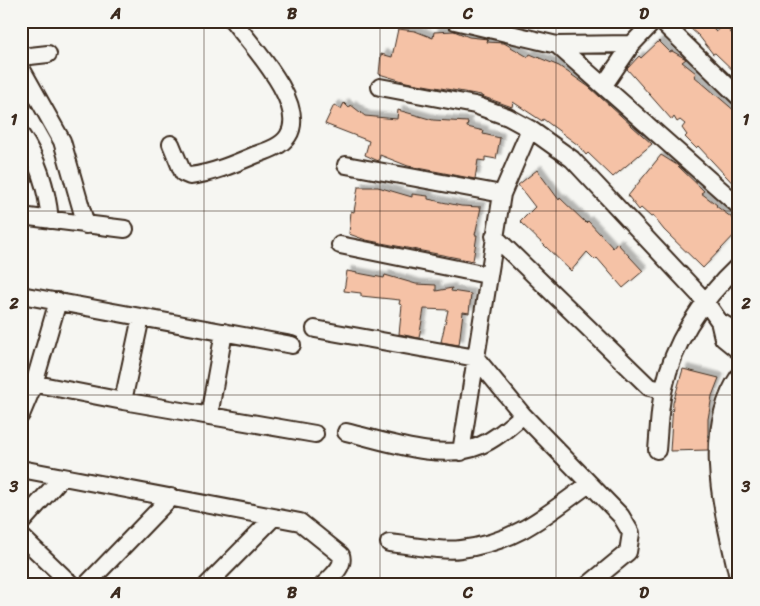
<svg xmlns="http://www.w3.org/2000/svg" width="760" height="606" font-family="Sriracha,sans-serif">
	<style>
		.building { fill: #f5c2a6; stroke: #3b2a1e; filter: url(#shadow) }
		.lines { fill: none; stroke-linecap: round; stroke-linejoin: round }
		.minor-casing { stroke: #3b2a1e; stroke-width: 20 }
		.minor { stroke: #f6f6f2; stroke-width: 16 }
		.grid { fill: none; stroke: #3b2a1e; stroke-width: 1; stroke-opacity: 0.55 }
		.neatline { fill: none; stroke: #3b2a1e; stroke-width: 2 }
		.grid-label { font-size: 16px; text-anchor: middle; font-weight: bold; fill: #3b2a1e }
	</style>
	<defs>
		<filter id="shadow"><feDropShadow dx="4.5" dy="-4.5" stdDeviation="1" flood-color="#0004"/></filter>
	</defs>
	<rect width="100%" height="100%" fill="#f6f6f2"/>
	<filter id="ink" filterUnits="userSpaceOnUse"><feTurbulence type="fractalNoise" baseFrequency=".02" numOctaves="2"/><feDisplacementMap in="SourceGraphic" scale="10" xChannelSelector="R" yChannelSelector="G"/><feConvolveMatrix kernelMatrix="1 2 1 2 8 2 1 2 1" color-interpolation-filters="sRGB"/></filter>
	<g filter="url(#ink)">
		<path class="building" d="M682 21H705L716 32 725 25 731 33 739 38V76L715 53 713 54 699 36Z
			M398 29 415 31 433 38 434 32 454 31 469 37 488 39 487 42 504 43 528 57 530 54 559 66 589 87 652 144 613 177 588 153 586 155 578 145 543 119 542 121 513 102 512 107 481 96V95L406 82 379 74 381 54 392 57Z
			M659 41 670 52 672 51 686 59 682 62 696 73 694 76 736 112 733 114 739 120V190L698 146 696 148 685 137 687 135 682 128 685 124 680 120 677 122 674 117 672 120 627 69 639 56 641 58Z
			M344 103 349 108 351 105 365 116 397 119 398 110 433 120 468 122 467 127 484 131 483 134 500 138 496 159 485 157V161L478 160 475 179 408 166 380 155 379 161 376 160 365 155 369 141 325 124 334 105 341 109Z
			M661 155 677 165 704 191 701 193 717 205 716 206 739 223V230L703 268 664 230 653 216 651 217 641 208 639 210 628 196Z
			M537 170 559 200 560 198 586 223 588 221 613 248 617 243 643 271 623 288 597 258 595 260 587 252 571 271 520 222 535 207 518 185Z
			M358 187H378L412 197V194L428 196V199L461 206 481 207 475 235H477L473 261 366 240 349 234 351 211 354 212Z
			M347 271 384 278 385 275 416 284 436 285V291L452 288 451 291 471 294 469 313 463 312 459 345 441 342 448 310 424 309 419 338 399 334 402 305 399 304 400 300 361 296V293L344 291Z
			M683 369 719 378 712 396 708 419V450L670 451 673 403Z"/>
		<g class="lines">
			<defs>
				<path id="minor" d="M455 21 557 45 739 206
					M661 21 739 97
					M557 45 632 44 654 21
					M21 57 48 54
					M21 68 62 141 86 225
					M604 85 632 44
					M380 87 475 105 508 117 530 129 572 159 705 301 719 321 723 338 739 351
					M21 135C39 161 47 189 50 220
					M171 144 183 173 190 176C213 173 234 164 255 155 266 151 281 147 288 136 308 105 252 46 233 21
					M346 165 502 194
					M21 216 125 229
					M494 236 649 387 663 390
					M340 245 487 275
					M21 295 292 345
					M719 321 739 333
					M315 329 476 358 523 415 621 516 631 533 628 552 588 585
					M739 376C699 436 725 517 739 582
					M21 381 123 401 315 434
					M739 395C730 436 733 479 739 520
					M123 401 141 317
					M21 415 34 384 58 301
					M209 416 224 332
					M346 432C385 441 441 462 479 446 496 439 509 427 523 415
					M657 450C659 430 659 408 664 388 674 340 703 299 739 265
					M461 452 502 194 530 129
					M21 469 300 522 341 555C345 567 331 577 323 585
					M21 523 62 477
					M21 536 72 585
					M389 543C411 545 441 552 461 549 517 542 546 515 589 484
					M86 585 171 497
					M207 585 274 517"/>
			</defs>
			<use href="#minor" class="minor-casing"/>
			<use href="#minor" class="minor"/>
		</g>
	</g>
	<path class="grid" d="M204 21V585M380 21V585M556 21V585M21 211H739M21 395H739"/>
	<rect width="760" height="606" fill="none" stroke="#f6f6f2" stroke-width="55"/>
	<rect x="28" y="28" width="704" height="550" class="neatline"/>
	<g class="grid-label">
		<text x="116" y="19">A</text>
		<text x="292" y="19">B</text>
		<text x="468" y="19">C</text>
		<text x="644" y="19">D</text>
		<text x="14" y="125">1</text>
		<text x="746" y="125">1</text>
		<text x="14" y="309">2</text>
		<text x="746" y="309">2</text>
		<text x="14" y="492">3</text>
		<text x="746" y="492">3</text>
		<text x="116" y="598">A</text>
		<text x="292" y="598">B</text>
		<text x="468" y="598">C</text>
		<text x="644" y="598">D</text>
	</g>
</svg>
